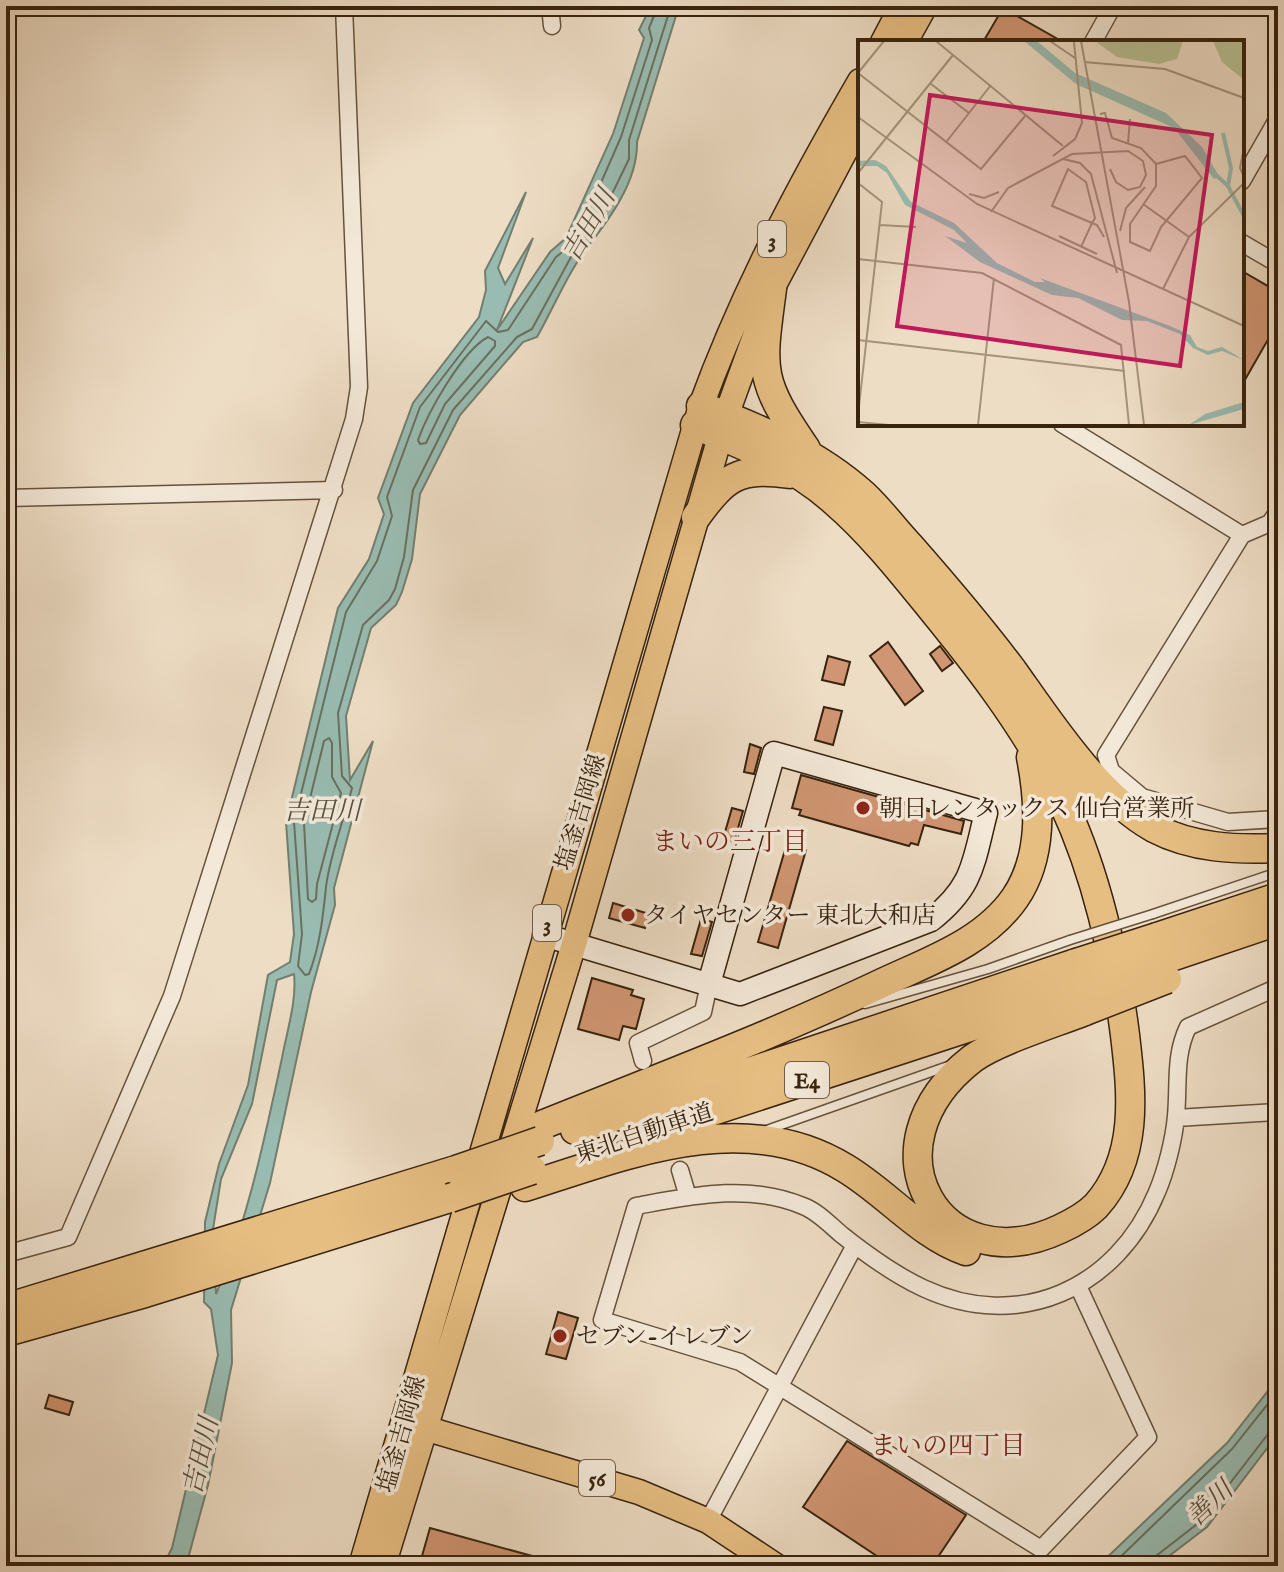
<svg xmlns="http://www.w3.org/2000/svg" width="1284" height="1572" font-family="'IM FELL English','Noto Serif JP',serif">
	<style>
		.water { fill: #99bcb2; stroke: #727f70; stroke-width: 2; fill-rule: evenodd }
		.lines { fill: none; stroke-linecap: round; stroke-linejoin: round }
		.shore { stroke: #687060; stroke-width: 2 }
		.building { fill: #d09572; stroke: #38230e; stroke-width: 2 }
		.lane-casing { stroke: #66523c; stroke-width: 11 }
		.street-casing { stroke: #66523c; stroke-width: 19 }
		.secondary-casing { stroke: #38230e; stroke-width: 25 }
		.primary-casing { stroke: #38230e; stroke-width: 27 }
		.highway-casing { stroke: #38230e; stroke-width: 31 }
		.lane { stroke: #f4e9d9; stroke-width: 8 }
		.street { stroke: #f4e9d9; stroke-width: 16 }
		.secondary { stroke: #f4e9d9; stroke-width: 22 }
		.primary { stroke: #e7be82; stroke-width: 24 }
		.highway { stroke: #e7be82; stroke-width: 28 }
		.lane-bridge-casing { stroke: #66523c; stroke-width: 11; stroke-linecap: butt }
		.highway-bridge-casing { stroke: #38230e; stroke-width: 31; stroke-linecap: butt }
		.lane-bridge { stroke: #f4e9d9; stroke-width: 8 }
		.highway-bridge { stroke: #e7be82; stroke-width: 28 }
		.poi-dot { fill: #8f2418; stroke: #f4e9d9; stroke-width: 3 }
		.labels { text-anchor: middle; stroke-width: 7; stroke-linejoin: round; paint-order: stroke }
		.shield { fill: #f4e9d9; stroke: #705e4b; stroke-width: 2 }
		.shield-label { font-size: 22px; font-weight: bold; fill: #38230e }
		.poi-label { font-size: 24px; fill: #38230e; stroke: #f4e9d9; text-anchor: start }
		.street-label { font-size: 24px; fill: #38230e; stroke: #f4e9d9 }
		.water-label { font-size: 26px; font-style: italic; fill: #55513f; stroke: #f4e9d9 }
		.neighbourhood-label { font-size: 26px; fill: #7a1f14; stroke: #f4e9d9 }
		.inset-river { fill: none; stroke: #99bcb2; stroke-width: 4 }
		.inset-road { fill: none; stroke: #a5937c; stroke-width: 2 }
		.view { fill: #c2185b; fill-opacity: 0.15; stroke: #c2185b; stroke-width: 4 }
		.inset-edge { fill: none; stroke: #38230e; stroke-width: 4 }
	</style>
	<rect width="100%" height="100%" fill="#eeddc5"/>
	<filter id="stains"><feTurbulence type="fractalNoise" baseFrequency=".0025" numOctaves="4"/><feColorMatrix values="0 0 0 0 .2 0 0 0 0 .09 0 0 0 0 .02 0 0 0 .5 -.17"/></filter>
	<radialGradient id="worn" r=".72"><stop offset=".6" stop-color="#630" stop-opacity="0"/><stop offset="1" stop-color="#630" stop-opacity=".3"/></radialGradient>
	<path class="water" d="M651 6H679L637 142C638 180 611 217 589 245 568 272 554 307 537 337L523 342 460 415 420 494 412 559 402 592 396 605 371 628 346 716 350 780 373 741 334 888 335 905 311 992 270 1183 231 1310 232 1363 208 1485 186 1566H163L172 1548 218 1355 211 1309 204 1302 205 1222 219 1164 248 1085 268 975 290 962 294 934 286 822 338 608 369 559 384 514 378 498 413 403 479 317 486 290 485 271 526 192 498 268 505 284 533 238 497 330 550 252 566 238 613 134 644 38 639 30ZM294 974C297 1000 287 1031 282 1058 265 1136 248 1221 216 1294L213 1229 221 1179 252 1104 277 980Z
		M1278 1378V1434L1207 1527 1156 1566H1098L1227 1443Z"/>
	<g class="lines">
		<path class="shore" d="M658 6 649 28 652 40 621 137 575 242 556 257 508 330 498 332 486 321 420 407 387 497 392 516 377 561 346 612 294 822 302 934 298 966 305 975 309 974C320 946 323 916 326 887 330 854 344 820 352 788L342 776 338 713 363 625 389 600 395 589 404 557 413 490 453 410 517 337 532 329 578 244 597 225 629 159V140L671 6
			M488 337 495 341V346L445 404 426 443 420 444 418 440C428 412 462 351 488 337Z
			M329 738 332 743V777L341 793 317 884 316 899 312 902 308 899 304 823 324 741Z
			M1111 1566 1232 1449 1278 1391
			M1152 1566 1156 1556 1201 1521 1268 1434 1278 1430"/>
	</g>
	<path class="building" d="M1003 8 1063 42H983Z
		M1242 271 1278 292V322L1242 385Z
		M888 642 923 691 905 705 870 656Z
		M940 646 953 663 942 671 930 654Z
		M828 656 850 662 844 685 822 680Z
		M824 707 842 711 833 745 815 740Z
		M750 744 761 748 754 774 744 772Z
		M801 775 964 821 961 834 924 825 918 845 911 843 909 846 799 815 801 810 792 808Z
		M732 808 743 811 734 842 723 839Z
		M787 843 806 850 778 948 758 942Z
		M613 903 649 914 645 928 609 918Z
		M701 919 712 922 702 956 691 954Z
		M592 978 633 990 631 995 644 999 636 1029 623 1026 619 1040 578 1029Z
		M558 1312 578 1318 566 1359 546 1354Z
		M49 1395 73 1402 69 1415 45 1408Z
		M847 1441 966 1515 932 1566H892L803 1507Z
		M430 1528 554 1562 553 1566H457L422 1556Z"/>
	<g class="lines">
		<defs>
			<path id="lane" d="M1153 914 1278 872
				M865 1004 988 969 1070 940
				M764 1131 951 1065"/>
			<path id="street" d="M550 6 552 26
				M1093 42 1113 6
				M1242 181 1278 118
				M1242 243 1278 264
				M1062 424 1242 535
				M6 498 334 490
				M1278 511 1270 523 1242 535 1106 755 1111 771 1142 797 1228 822 1278 819
				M643 1061 638 1043 703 1012 709 984
				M1176 1118 1278 1112
				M680 1170 688 1197
				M6 1254 68 1237 172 996 354 419 359 387 344 6
				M1079 1288 1148 1437 1041 1549 740 1362 602 1320 636 1206C691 1196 749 1183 803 1206 817 1211 830 1225 842 1235 866 1254 895 1275 923 1288 1019 1333 1117 1289 1157 1192 1166 1171 1174 1139 1176 1116 1179 1084 1174 1056 1188 1027L1278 987
				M708 1521 855 1245"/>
			<path id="secondary" d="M544 935 740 994 931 920C974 886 973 863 986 813L774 753 709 984"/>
			<path id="primary" d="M883 42 902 6
				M905 42 925 6
				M411 1424 639 1492 708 1521 776 1566
				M361 1566 701 406C743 291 799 186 860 81
				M383 1566 574 944 726 416 772 289 860 123"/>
			<path id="highway" d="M772 289C761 371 758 379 806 449
				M701 406C760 429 816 452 864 495 880 510 894 529 909 545 945 586 980 627 1013 671 1050 723 1097 796 1154 828 1192 848 1236 850 1278 848
				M695 425C744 445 794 465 834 501 870 532 901 571 931 608 975 662 1018 717 1051 779 1092 855 1114 949 1125 1035 1132 1094 1139 1158 1096 1206 1086 1216 1073 1223 1060 1229 941 1285 858 1148 972 1059 996 1041 1055 1023 1085 1011
				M696 517C726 476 738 467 790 474
				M1050 724 1075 795
				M1157 937 1278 897
				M1162 960 1278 921
				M542 1125C654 1080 768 1037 878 985 926 962 983 944 1015 898 1043 857 1040 804 1031 757
				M575 1130 1076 963
				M645 1133 1019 1011 1081 987
				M525 1187C626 1155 744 1106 845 1168 887 1193 920 1235 966 1251
				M6 1308 456 1170
				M6 1332 145 1293 450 1198"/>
		</defs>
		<use href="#lane" class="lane-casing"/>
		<use href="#street" class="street-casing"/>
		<use href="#secondary" class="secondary-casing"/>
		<use href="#primary" class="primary-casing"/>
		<use href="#highway" class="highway-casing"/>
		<use href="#lane" class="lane"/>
		<use href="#street" class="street"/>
		<use href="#secondary" class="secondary"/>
		<use href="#primary" class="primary"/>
		<use href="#highway" class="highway"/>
		<defs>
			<path id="lane-bridge" d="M1070 940 1153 914"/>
			<path id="highway-bridge" d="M1076 963 1157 937
				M1081 987 1162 960
				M1085 1011 1167 979
				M456 1170 540 1141
				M450 1198 532 1170"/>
		</defs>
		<use href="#lane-bridge" class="lane-bridge-casing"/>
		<use href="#highway-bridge" class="highway-bridge-casing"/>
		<use href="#lane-bridge" class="lane-bridge"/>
		<use href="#highway-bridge" class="highway-bridge"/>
	</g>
	<g class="poi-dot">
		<circle cx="863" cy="808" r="8"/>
		<circle cx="628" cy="915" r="8"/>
		<circle cx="560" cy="1336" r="8"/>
	</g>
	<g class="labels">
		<g class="shield">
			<rect x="758" y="221" width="28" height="36" rx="6"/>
			<rect x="533" y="905" width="28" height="36" rx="6"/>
			<rect x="785" y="1062" width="44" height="36" rx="6"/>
			<rect x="579" y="1460" width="36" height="36" rx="6"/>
		</g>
		<g class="shield-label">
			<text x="772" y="247">3</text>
			<text x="547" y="931">3</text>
			<text x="807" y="1088">E4</text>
			<text x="597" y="1486">56</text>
		</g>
		<g class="poi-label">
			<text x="879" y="816">朝日レンタックス 仙台営業所</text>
			<text x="644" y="923">タイヤセンター 東北大和店</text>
			<text x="576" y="1344">セブン-イレブン</text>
		</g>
		<g class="street-label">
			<text transform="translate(580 812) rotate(-73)" y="8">塩釜吉岡線</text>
			<text transform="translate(644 1133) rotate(-18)" y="8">東北自動車道</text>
			<text transform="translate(401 1434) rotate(-74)" y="8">塩釜吉岡線</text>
		</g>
		<g class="water-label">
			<text transform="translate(588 225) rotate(-60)" y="9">吉田川</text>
			<text x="322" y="819">吉田川</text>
			<text transform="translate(200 1456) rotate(-77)" y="9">吉田川</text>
			<text transform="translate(1209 1503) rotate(-43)" y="9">善川</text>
		</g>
		<g class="neighbourhood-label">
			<text x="730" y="850">まいの三丁目</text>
			<text x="948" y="1454">まいの四丁目</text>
		</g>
	</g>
	<g transform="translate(858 40)">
		<rect width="386" height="386" fill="#eeddc5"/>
		<path d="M237 1H325L319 19 301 24 259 17ZM355 1H386V40L364 22Z" fill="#b8c195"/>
		<path d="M166 1H179L217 33 308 73 344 107 361 136 356 139 316 88 218 44ZM17 120 28 126 53 162 96 183 139 223 177 242H187L182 238 312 286 332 295 339 307 350 311 364 307 386 320 364 311 350 315 335 308 322 294 289 281 264 280 220 258 194 255 122 222 87 196 109 203 96 190 47 165 29 133 19 126H0V121ZM386 362V369L331 385 347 374Z" fill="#99bcb2"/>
		<path class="inset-river" d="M365 93 373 128 370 146M357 134 370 146 386 176"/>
		<path class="inset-road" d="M78 1 205 106M192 1 217 18M223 1 271 262 286 385M226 22 307 29 386 58M0 33 123 129 167 76M0 33 26 1M73 44 111 73M242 74 247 73 254 98 283 108 298 124V146L272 184V202L292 211 303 187 344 138 327 116 298 124M0 77 119 164 386 286M89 101 133 45M270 103 272 79M386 108 382 128 386 137M195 116 217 99 224 83 216 2M205 119 222 123 233 134 259 233M0 133 95 15M0 143 24 162 0 375M111 154 126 158 141 152M285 164 331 197M133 172 150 148 214 114 270 111 285 121 288 135 282 147 270 150 258 142 252 129M21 185 58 187M262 191 268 168 287 147M201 196 239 214M223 207 234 183 237 178 228 142 210 129 194 166 234 183 239 185 246 197M0 219 124 233 263 305 271 385M305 249 331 197 386 143M0 300 267 331M0 382 31 385M120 385 136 238"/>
		<path class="view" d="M72 55 354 95 322 326 39 286Z"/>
		<rect width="386" height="386" class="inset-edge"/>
	</g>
	<rect width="1284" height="1572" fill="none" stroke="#eeddc5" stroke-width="32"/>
	<rect x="8" y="8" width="1268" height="1556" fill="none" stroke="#38230e" stroke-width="4"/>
	<rect x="16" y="16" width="1252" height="1540" fill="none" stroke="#38230e" stroke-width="2"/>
	<rect width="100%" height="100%" filter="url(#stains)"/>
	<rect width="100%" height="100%" fill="url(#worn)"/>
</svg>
